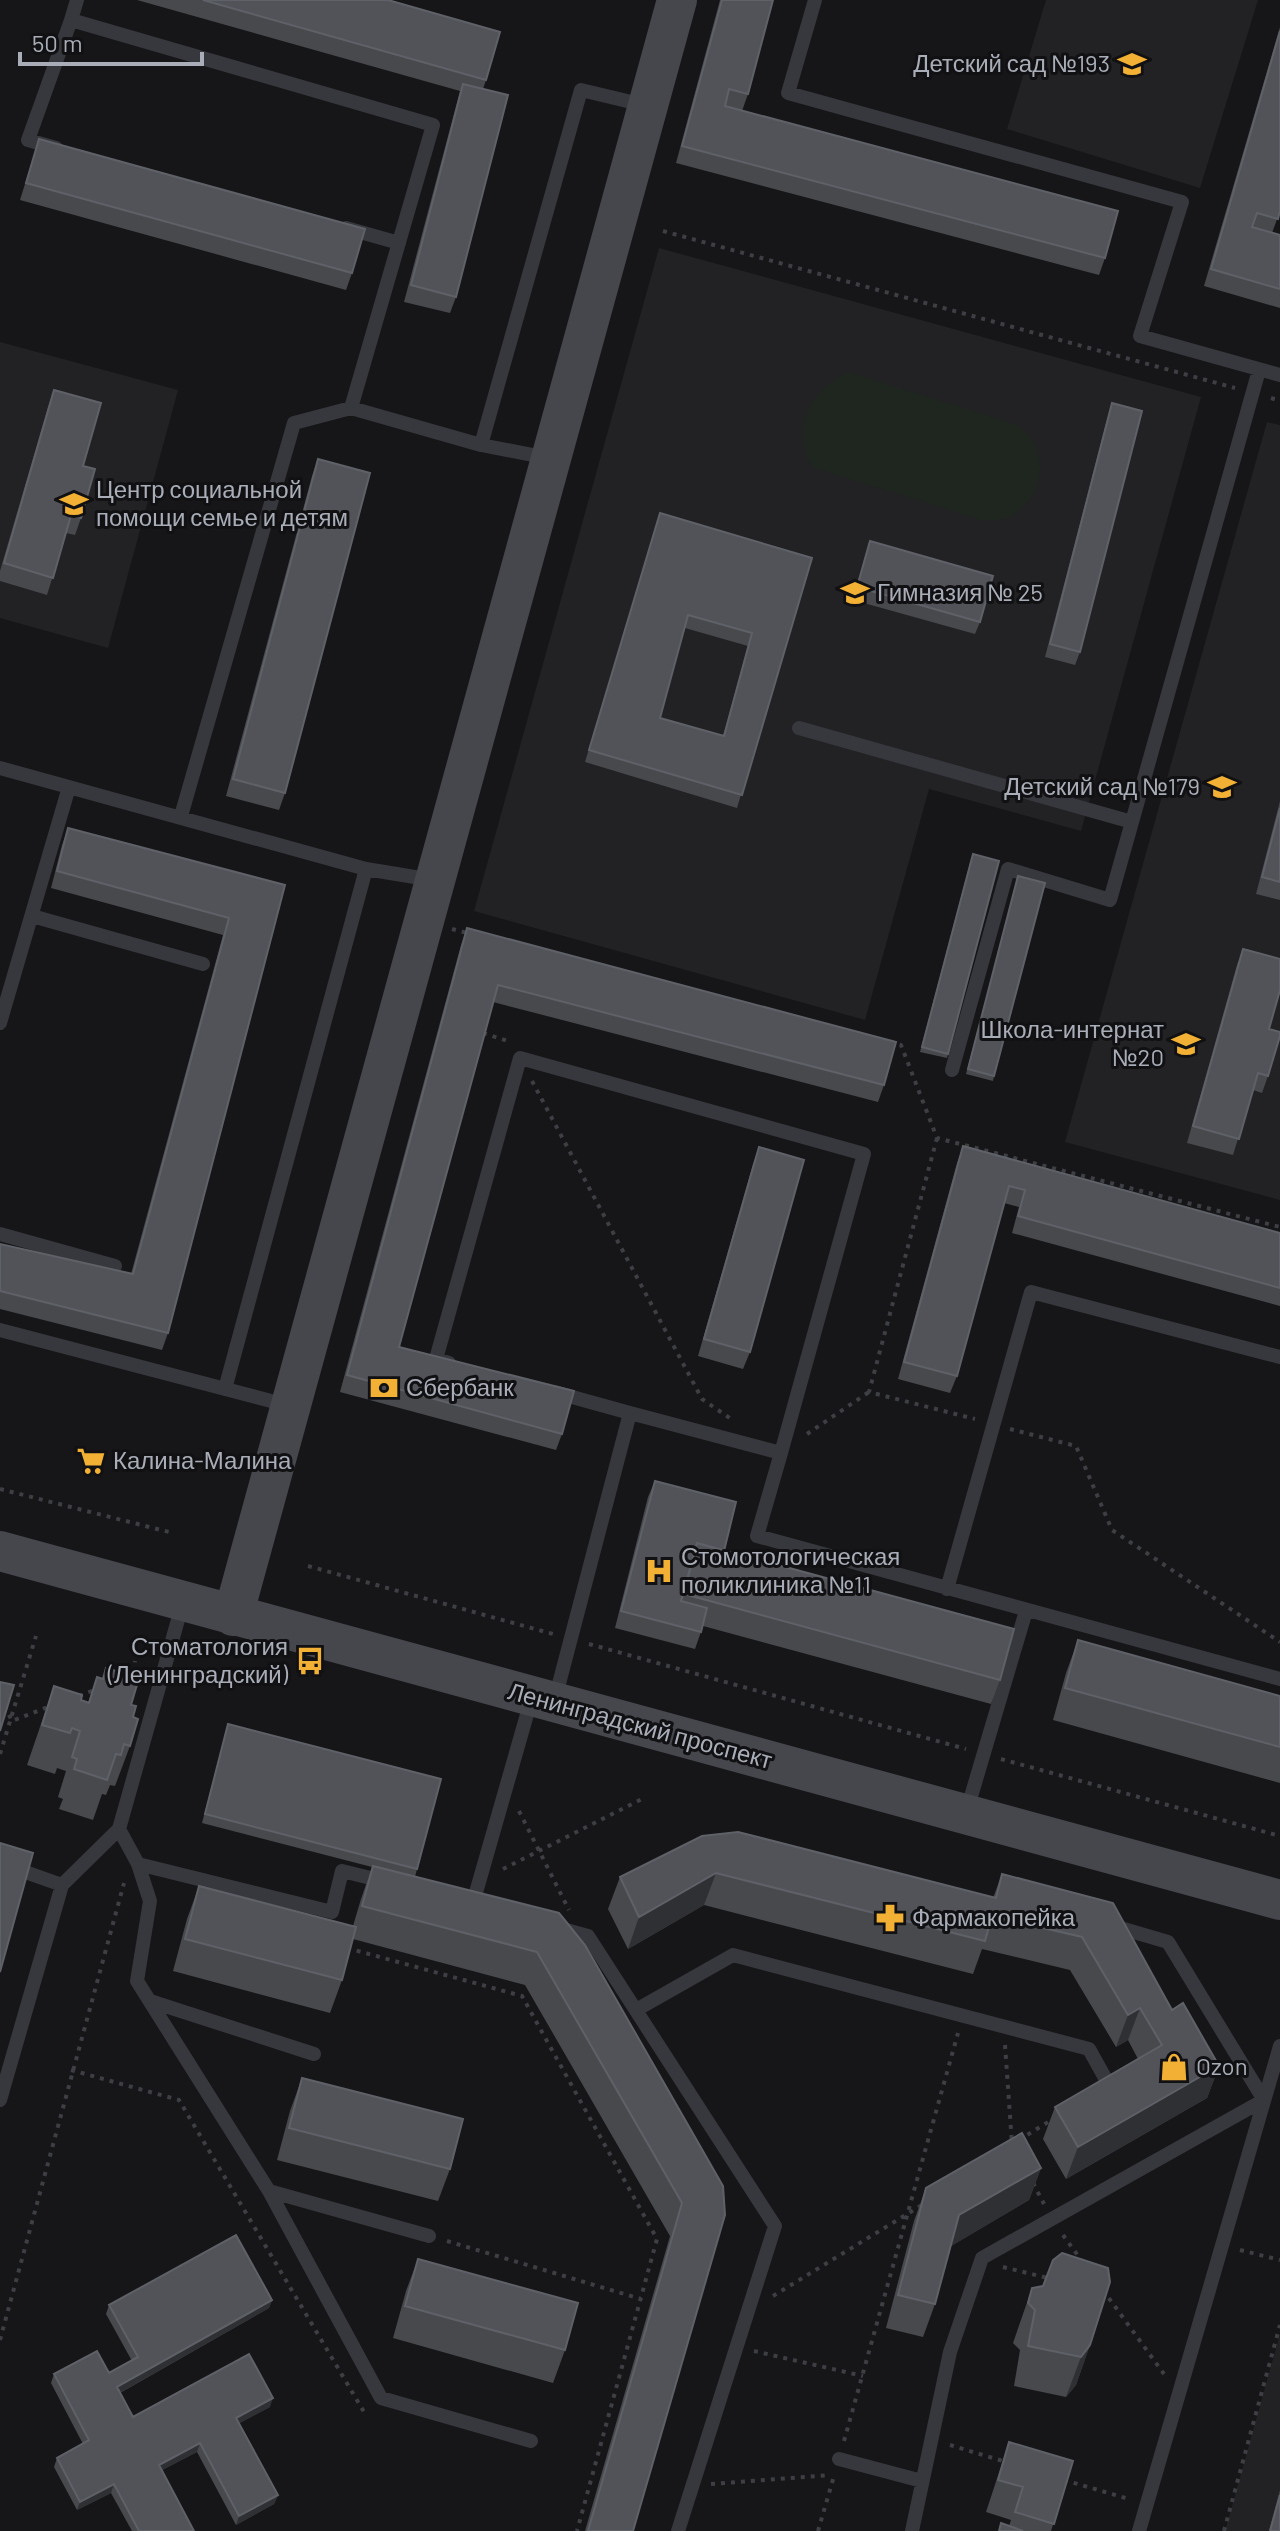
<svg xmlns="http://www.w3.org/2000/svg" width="1280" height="2531" font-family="Barlow,sans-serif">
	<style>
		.built { fill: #222225 }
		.green { fill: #1e261f }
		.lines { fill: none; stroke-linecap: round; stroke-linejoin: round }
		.path { stroke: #3d3f44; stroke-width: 4; stroke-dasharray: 4 6; stroke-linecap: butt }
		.lane { stroke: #37383d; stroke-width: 14 }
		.secondary { stroke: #45474d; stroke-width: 40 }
		.wall { fill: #47494d; fill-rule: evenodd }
		.shaded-wall { fill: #2f3033 }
		.building { fill: #525359; stroke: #5f6168; stroke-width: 2; fill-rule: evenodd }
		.labels { text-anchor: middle; stroke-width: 6; stroke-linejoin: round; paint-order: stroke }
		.poi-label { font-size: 24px; fill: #a8adb8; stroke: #111113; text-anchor: start }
		.street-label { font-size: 24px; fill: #a8adb8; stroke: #111113 }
	</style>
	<rect width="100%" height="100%" fill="#161618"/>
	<path class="built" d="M1046 0H1258L1200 188 1007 129Z
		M659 248 1201 397 1081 831 929 789 865 1020 474 911Z
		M0 342 178 390 108 648 0 618Z
		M1267 422 1280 425V1200L1065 1142Z
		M1280 2334V2531H1225Z"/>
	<path class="green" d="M848 372 1017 425C1052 449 1046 499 1007 518 1000 521 990 520 982 520L812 467C790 426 810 391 848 372Z"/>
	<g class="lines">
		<path class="path" d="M663 231 1235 388
			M1271 398 1280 401
			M452 929 471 934
			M483 1033 511 1042
			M890 1042 901 1045 937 1138 1280 1227
			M532 1081 702 1399 731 1419
			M937 1138 869 1392 975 1419
			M1010 1429 1076 1446 1112 1530 1280 1642
			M807 1434 869 1392
			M0 1489 169 1532
			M308 1566 553 1634
			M589 1644 966 1749
			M128 1678 134 1676 135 1661
			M79 1696 97 1689
			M0 1697 12 1721 48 1707
			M0 1754 36 1636
			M1001 1759 1280 1836
			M519 1811 569 1910
			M503 1869 644 1798
			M347 1948 522 1996 657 2239 577 2531
			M1005 2045 1012 2144
			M71 2070 179 2100 364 2412
			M1019 2140 1053 2119
			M1033 2183 1044 2204
			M1063 2235 1084 2264
			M447 2241 641 2299
			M1240 2250 1280 2260
			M1003 2267 1048 2278
			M1103 2290 1164 2374
			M773 2296 922 2205
			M0 2340 124 1883
			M754 2351 863 2376
			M844 2441 958 2033
			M950 2445 1006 2462
			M1064 2480 1129 2499
			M711 2484 830 2475
			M818 2531 834 2476
			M1224 2531 1280 2325"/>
		<path class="lane" d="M77 0 71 20 433 125 351 408
			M815 0 788 93 1182 202 1140 336 1280 375
			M56 148 28 140 71 20
			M346 228 399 243
			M481 445 581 90 644 105
			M799 728 1132 822 1259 370
			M0 768 366 869 433 880
			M181 816 294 423 351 408 481 445 548 458
			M32 916 203 964
			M0 1023 69 787
			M952 1070 1008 869 1110 900 1132 822
			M0 1234 115 1266
			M0 1330 290 1406
			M449 1363 436 1359 520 1058 864 1154 781 1453
			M225 1389 366 869
			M554 1392 630 1413
			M947 1589 1031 1292 1280 1357
			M555 1699 630 1413 781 1453 757 1536 1280 1679
			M967 1810 1026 1611
			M119 1829 138 1864 150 1901 137 1981 269 2191 381 2398 531 2441
			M0 1863 62 1885
			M138 1864 332 1912 342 1871 387 1882
			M478 1904 473 1903 532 1697
			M559 1928 588 1936 775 2226 678 2531
			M150 2001 314 2054
			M636 2010 733 1955 1089 2049 1109 2085
			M0 2100 62 1885 119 1829 183 1602
			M269 2191 429 2236
			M839 2459 922 2481
			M912 2531 950 2352 982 2258 1264 2100 1168 1942 1110 1925
			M1139 2531 1280 2046"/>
		<path class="secondary" d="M0 1551 1280 1900
			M233 1616 677 0"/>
	</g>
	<path class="wall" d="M137 0H388L486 80 483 89 456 297 450 313 404 302 460 91Z
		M720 0H773L748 94 742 111 1105 258 1099 275 676 163Z
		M1280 27V211L1272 233 1280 235V308L1204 286Z
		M39 139 352 273 346 290 20 200Z
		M54 390 83 466 81 518 75 535 66 533 47 595 0 581V571L48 407Z
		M1112 403 1080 652 1075 665 1045 657 1108 416Z
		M318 459 285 793 279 810 226 796 312 476Z
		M660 513 812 558 737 808 585 762ZM685 628 748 646 723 736 660 718Z
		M870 541 980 622 975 634 853 600Z
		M1280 801V900L1256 894Z
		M68 828 285 885 168 1333 162 1350 0 1309V1244L131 1274 223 935 51 888 62 845Z
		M971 859 948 1054 947 1058 920 1052Z
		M1017 881 994 1076 993 1081 966 1074Z
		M467 928 884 1085 878 1102 493 1002 399 1347 562 1434 556 1450 340 1392 461 945Z
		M1243 949 1269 1029 1268 1076 1262 1093 1253 1090 1233 1155 1187 1143 1237 965Z
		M963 1146 1280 1233V1306L1012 1233 1019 1207 1004 1203 957 1376 950 1393 898 1379 957 1163Z
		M759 1147 750 1352 743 1369 698 1356 753 1164Z
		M655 1481 724 1551 1000 1680 991 1704 703 1626 695 1649 615 1628 648 1497Z
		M1078 1640 1280 1696V1783L1053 1720 1066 1673Z
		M97 1677 131 1705 133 1717 130 1746 115 1786 110 1785 106 1795 102 1794 93 1820 59 1809 63 1799 58 1797 66 1771 57 1768 55 1774 27 1765 54 1686 81 1700 88 1703Z
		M228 1724 417 1869 415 1877 559 1913 723 2186 633 2531H585L670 2236 525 1985 353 1939 342 1980 330 2013 173 1971 187 1919 199 1886 353 1926 361 1899 372 1867 202 1823Z
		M702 1836 993 1898 1002 1874 1172 2010 1219 2066 1207 2098 1066 2179 1043 2139 1055 2107 1138 2059 1128 2040 1116 2047 1070 1970 982 1949 973 1974 704 1905 628 1949 608 1909 620 1877Z
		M302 2078 450 2169 438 2201 277 2160 290 2111Z
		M1041 2168 1029 2200 951 2246 935 2304 923 2337 886 2328 914 2221 926 2188Z
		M418 2259 565 2350 553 2383 393 2338 406 2291Z
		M1032 2288 1090 2345 1076 2385 1066 2397 1014 2386 1020 2350 1013 2343Z
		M272 2300 269 2308 120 2393 133 2417 270 2407 239 2423 278 2495 274 2504 236 2525 197 2452 162 2470 194 2531H132L111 2493 77 2510 54 2467 57 2458 83 2444 51 2383 54 2374 109 2373 132 2361 106 2314 109 2305Z
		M1009 2442 1073 2461 1051 2531H998L1009 2526 1011 2520 986 2512Z
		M1280 2490V2531H1269Z"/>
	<path class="shaded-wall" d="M716 1873 704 1905 628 1949 639 1917Z
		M1140 2008 1128 2040 1116 2047 1128 2015Z
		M1219 2066 1207 2098 1066 2179 1078 2147Z
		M1041 2168 1029 2200 948 2248 959 2215Z
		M272 2300 269 2308 114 2396 117 2387Z
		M1090 2345 1076 2385 1066 2397 1081 2357Z
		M273 2398 270 2407 233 2427 236 2418Z
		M200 2443 197 2452 155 2474 159 2465Z
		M114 2484 111 2493 77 2510 80 2502Z
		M278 2495 274 2504 236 2525 239 2516Z"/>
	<path class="building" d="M203 0H388L500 32 486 80Z
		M722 0H773L748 94 729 89 725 106 1118 211 1105 258 682 146Z
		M1280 31V211L1278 219 1257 213 1252 227 1280 235V289L1211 269Z
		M463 84 508 95 456 297 411 285Z
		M39 139 365 229 352 273 26 183Z
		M54 390 101 403 83 466 95 469 81 518 71 515 53 578 4 563Z
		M1112 403 1142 411 1080 652 1050 644Z
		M318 459 370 473 285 793 233 779Z
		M660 513 812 558 742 795 589 750ZM688 615 752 633 724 736 660 718Z
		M870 541 993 576 980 622 857 587Z
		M1280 808V882L1262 877Z
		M68 828 285 885 168 1333 0 1291V1244L133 1274 229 918 57 871Z
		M973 854 999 861 948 1054 922 1047Z
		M1018 876 1045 883 994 1076 968 1069Z
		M467 928 896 1042 884 1085 498 985 399 1347 574 1391 562 1434 347 1375Z
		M1243 949 1280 959V990L1269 1029 1280 1032V1036L1268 1076 1258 1073 1239 1139 1193 1126Z
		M963 1146 1280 1233V1288L1018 1216 1025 1190 1009 1186 957 1376 904 1362Z
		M759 1147 804 1160 750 1352 704 1339Z
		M655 1481 736 1502 724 1551 697 1543 681 1601 707 1608 701 1632 621 1611Z
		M697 1543 1014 1629 1000 1680 684 1594Z
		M1078 1640 1280 1696V1747L1065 1688Z
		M106 1668 139 1678 131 1705 136 1706 133 1717 138 1719 130 1746 124 1744 121 1755 116 1754 107 1780 74 1769 77 1759 72 1757 80 1731 72 1728 70 1733 42 1725 54 1686 82 1695 81 1700 89 1703 97 1677 103 1679Z
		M0 1682 14 1685 0 1731Z
		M228 1724 441 1779 417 1869 205 1814Z
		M738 1832 996 1898 1002 1874 1113 1903 1172 2010 1183 2003 1219 2066 1078 2147 1055 2107 1162 2045 1140 2008 1128 2015 1082 1937 992 1916 985 1941 716 1873 639 1917 620 1877 702 1836Z
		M0 1843 33 1853 0 1972Z
		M373 1866 559 1913 585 1945 723 2186 725 2215 633 2531H588L682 2203 537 1952 362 1906Z
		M199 1886 356 1927 342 1980 185 1939Z
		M302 2078 463 2119 450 2169 289 2128Z
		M1022 2133 1041 2168 959 2215 935 2304 898 2295 926 2188Z
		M236 2235 272 2300 117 2387 133 2417 249 2354 273 2398 236 2418 278 2495 239 2516 200 2443 159 2465 194 2531H139L114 2484 80 2502 57 2458 89 2440 54 2374 97 2351 109 2373 138 2357 109 2305Z
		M1062 2253 1108 2268 1110 2282 1090 2345 1081 2357 1028 2346 1035 2310 1028 2303 1032 2288 1043 2286 1053 2260Z
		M418 2259 578 2303 565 2350 405 2306Z
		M1009 2442 1073 2461 1054 2524 1015 2512 1023 2487 998 2480Z
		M1280 2495V2531H1270Z
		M1001 2523 1023 2531H999Z"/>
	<defs>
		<symbol id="school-bare" viewBox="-9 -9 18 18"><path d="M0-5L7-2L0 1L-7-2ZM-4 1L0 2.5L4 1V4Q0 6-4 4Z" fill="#f2b134" stroke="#111113" stroke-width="2.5" paint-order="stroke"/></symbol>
		<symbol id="bank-bare" viewBox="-9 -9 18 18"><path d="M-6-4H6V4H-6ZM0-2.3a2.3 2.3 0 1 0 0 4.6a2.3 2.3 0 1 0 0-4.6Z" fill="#f2b134" stroke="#111113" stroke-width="2.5" paint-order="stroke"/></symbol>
		<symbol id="supermarket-bare" viewBox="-9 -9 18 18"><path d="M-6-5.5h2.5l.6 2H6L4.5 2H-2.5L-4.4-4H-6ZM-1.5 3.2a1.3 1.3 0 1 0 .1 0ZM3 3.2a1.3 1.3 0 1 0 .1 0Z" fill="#f2b134" stroke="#111113" stroke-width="2.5" paint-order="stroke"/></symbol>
		<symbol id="hospital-bare" viewBox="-9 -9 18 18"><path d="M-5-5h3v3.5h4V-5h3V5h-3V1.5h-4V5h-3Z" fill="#f2b134" stroke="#111113" stroke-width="2.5" paint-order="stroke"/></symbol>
		<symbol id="bus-bare" viewBox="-9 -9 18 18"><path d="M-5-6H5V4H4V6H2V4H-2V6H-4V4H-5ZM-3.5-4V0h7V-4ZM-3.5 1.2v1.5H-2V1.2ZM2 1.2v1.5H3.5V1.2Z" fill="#f2b134" stroke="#111113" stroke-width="2.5" paint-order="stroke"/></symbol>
		<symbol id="pharmacy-bare" viewBox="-9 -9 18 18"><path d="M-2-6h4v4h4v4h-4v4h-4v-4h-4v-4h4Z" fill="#f2b134" stroke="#111113" stroke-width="2.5" paint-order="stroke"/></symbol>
		<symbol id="shop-bare" viewBox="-9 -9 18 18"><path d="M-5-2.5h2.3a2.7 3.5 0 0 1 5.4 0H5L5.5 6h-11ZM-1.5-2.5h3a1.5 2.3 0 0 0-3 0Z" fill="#f2b134" stroke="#111113" stroke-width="2.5" paint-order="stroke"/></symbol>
	</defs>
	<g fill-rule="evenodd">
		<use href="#school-bare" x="1112" y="44" width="40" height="40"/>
		<use href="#school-bare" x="54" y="484" width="40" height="40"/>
		<use href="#school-bare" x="835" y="573" width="40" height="40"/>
		<use href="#school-bare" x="1202" y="767" width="40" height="40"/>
		<use href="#school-bare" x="1166" y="1024" width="40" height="40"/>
		<use href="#bank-bare" x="364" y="1368" width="40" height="40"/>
		<use href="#supermarket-bare" x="71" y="1441" width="40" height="40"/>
		<use href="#hospital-bare" x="639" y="1551" width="40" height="40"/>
		<use href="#bus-bare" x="290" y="1641" width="40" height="40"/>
		<use href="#pharmacy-bare" x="870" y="1898" width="40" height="40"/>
		<use href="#shop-bare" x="1154" y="2047" width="40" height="40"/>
	</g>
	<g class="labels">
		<g class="poi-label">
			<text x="1110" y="72" text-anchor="end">Детский сад №193</text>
			<text x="96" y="498">Центр социальной<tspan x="96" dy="28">помощи семье и детям</tspan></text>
			<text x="877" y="601">Гимназия № 25</text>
			<text x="1200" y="795" text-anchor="end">Детский сад №179</text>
			<text x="1164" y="1038" text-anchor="end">Школа-интернат<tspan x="1164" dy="28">№20</tspan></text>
			<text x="406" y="1396">Сбербанк</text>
			<text x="113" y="1469">Калина-Малина</text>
			<text x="681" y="1565">Стомотологическая<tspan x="681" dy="28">поликлиника №11</tspan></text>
			<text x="288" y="1655" text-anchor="end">Стоматология<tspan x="288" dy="28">(Ленинградский)</tspan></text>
			<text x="912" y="1926">Фармакопейка</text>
			<text x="1196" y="2075">Ozon</text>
		</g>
		<g class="street-label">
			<text transform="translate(640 1726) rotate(15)" y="8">Ленинградский проспект</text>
		</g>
	</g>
	<path d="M20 52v12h182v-12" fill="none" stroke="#a8adb8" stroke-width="4"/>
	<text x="32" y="52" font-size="24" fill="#a8adb8" stroke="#111113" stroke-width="6" paint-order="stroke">50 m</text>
</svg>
